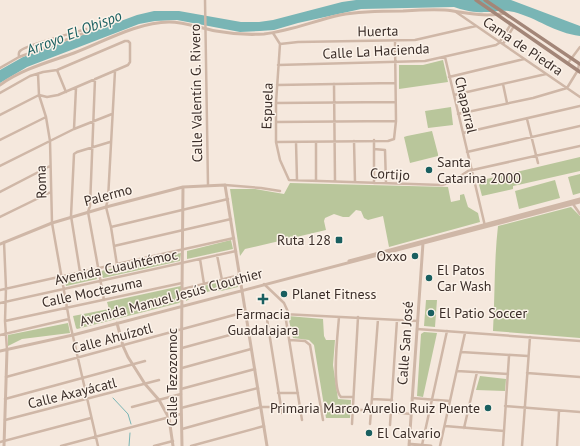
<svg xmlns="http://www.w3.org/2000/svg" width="580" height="446" font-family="'PT Sans',sans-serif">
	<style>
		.green { fill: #b9c69b }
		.water { fill: #79b5b5 }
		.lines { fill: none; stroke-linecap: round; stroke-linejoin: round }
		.stream { stroke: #79b5b5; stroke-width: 1 }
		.minor { stroke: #cfb7a7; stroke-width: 2.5 }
		.tertiary { stroke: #cfb7a7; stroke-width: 3 }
		.secondary { stroke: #a38678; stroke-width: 3.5 }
		.poi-dot { fill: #195f60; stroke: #fcf3ea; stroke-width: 1.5 }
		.labels { text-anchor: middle; stroke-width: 3; stroke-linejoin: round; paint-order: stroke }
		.street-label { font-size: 14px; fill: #3a2d28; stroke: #fcf3ea }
		.poi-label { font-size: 14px; fill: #3a2d28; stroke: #fcf3ea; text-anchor: start }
		.water-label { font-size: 15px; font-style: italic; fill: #195f60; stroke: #fcf3ea }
	</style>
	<rect width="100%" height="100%" fill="#f5e8dd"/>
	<path class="green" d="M443 60 448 82 399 89V65H423Z
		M451 107 453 125 428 128 425 111Z
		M432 131 438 154V156L410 163 404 137 407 136Z
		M580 157V171L518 185 513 186V189L482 196 478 181Z
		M580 174V193L573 195 568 177Z
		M555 180 560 198 519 209 515 191Z
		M290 183 448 187 451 202 460 200V195L464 194 468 207 478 213 480 222 389 247 383 216 368 220 364 218 361 211 356 210 349 217H343L334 214 325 218 324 221 326 230 245 249 240 256 230 189H255L284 194Z
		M571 207 580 216V338L493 331C495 296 494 260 498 226Z
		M231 240 233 249 187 259V251Z
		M181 253 180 261 103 278 101 271Z
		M96 272 97 279 66 286 65 279Z
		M237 278 238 287 221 291H211L199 294 186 301V290Z
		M181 286V301L179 303 77 329 76 328 73 316 109 309 107 302Z
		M426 300H437L435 327 424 326Z
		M288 316 323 319 324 336 326 340H335L333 365 338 399 351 400 350 418H326L314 345 309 340 293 338Z
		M68 323 70 333 22 339 8 346V335Z
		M424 332 437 333 423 397 417 396 421 334Z
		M480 376 506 379 505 391 476 390Z"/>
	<path class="water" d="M356 0H511L580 26V36C555 33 537 18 514 12 503 9 495 12 484 12 474 13 463 10 454 7L361 9 298 23 274 30 260 31 240 32 177 20 155 21 139 24 27 67 0 83V70L23 57 137 15 154 11H179L241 22H259L273 20 342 2Z"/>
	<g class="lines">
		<path class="stream" d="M113 398 128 414 131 424
			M129 446 130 433"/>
		<path class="minor" d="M205 0 208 185
			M456 12 580 97
			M273 33 280 44 276 103V142L280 160 289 180 442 185 451 182 468 171 580 146
			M280 44 298 42 415 40 476 26
			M503 44 514 26
			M19 57C19 54 18 53 20 51 27 44 74 33 86 29
			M445 57 485 226
			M568 63 580 47
			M278 65 425 61 496 45 499 43 511 24
			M0 68 19 57 98 28
			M57 70 66 92
			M115 71 108 199 106 207 111 227 117 265
			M38 74 39 95 46 117 50 141 52 223 69 319 98 446
			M449 77 524 59
			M95 79 90 206 88 212 104 300
			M334 84 335 181
			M503 84 507 103
			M277 85 395 83
			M0 93 30 76 43 72 57 70 125 41H128L130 43V62L128 65 58 95 47 97 39 95 0 115
			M454 95 546 74
			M276 103 395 102
			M458 114 533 98 567 88 578 70 579 64
			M527 119 538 163
			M276 122 396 121
			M74 129 76 88
			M463 133 580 106
			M0 140 46 117
			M374 140V183
			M354 141 355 182
			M276 142 388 141 394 139 396 121 395 41
			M296 142 297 180
			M374 149 385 150 386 183
			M467 152 580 126
			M0 166 74 129 112 114
			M316 181V142
			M225 185 261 188 280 191
			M0 192 50 166
			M573 204 580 214
			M0 217 51 192
			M111 227 228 199
			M4 242 6 288 5 321 7 350
			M114 246 231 219
			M217 255 222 280
			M200 259 204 284
			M80 272 71 216 74 154 77 152 110 142
			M264 284 284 303 289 314
			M183 289 240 275
			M0 290 234 238
			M0 303 236 251
			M266 313 282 413
			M285 314 302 420
			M339 317C338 331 331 388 341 397H353
			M5 321 182 283
			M417 329 580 341
			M0 335 69 319
			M290 340 305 341 310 345 323 420
			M182 348 248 330
			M461 352 528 356
			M182 368 251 349
			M457 371 508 374
			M527 373 580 377
			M6 377 245 312 418 321
			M181 389 255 369
			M278 393H298
			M412 398 450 401
			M5 399 145 361
			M372 399 392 400
			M505 406 580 412
			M132 407 181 394
			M181 408 258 388
			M352 409 371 411
			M391 412 411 414
			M5 420 159 380
			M352 424 358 317
			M370 424 378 319
			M390 425 397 320
			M445 426 504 431
			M464 428 477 372
			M182 429 261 407H280
			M0 442 91 418
			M422 445 447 331
			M61 446 181 414
			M154 446 173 441
			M191 446 264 426
			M440 446 465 333
			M503 446 509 356
			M522 446 530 337
			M557 446 559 411"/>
		<path class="tertiary" d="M0 85C22 69 49 62 74 53 103 42 138 22 169 22 185 22 200 28 216 31 232 34 248 35 264 34 290 31 314 21 340 15 361 11 382 11 403 11 417 10 431 9 445 10 465 12 485 18 505 13
			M0 244 52 223 106 207 183 187 225 185 267 446
			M349 261 580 199
			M117 323 123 346 128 357 145 384 159 400 169 418 173 446
			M0 351 73 335 580 202
			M409 444 431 446
			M4 446 7 350
			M182 446 181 394 183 187
			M409 446 423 243"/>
		<path class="secondary" d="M476 0 580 72
			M485 0 580 64"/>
	</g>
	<g class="poi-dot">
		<circle cx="429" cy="170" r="4"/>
		<rect x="335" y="236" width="8" height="8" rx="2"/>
		<circle cx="415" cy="256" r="4"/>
		<circle cx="429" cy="278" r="4"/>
		<circle cx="284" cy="294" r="4"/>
		<path d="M261 293h4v4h4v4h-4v4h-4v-4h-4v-4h4z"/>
		<circle cx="431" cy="313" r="4"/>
		<circle cx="488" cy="408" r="4"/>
		<circle cx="369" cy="433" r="4"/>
	</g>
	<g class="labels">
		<g class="street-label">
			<text transform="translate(378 31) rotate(-1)" y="5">Huerta</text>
			<text transform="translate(523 46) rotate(34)" y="5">Cama de Piedra</text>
			<text transform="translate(376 51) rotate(-3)" y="5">Calle La Hacienda</text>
			<text transform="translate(196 93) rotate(-91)" y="5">Calle Valentín G. Rivero</text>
			<text transform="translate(466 105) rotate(77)" y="5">Chaparral</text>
			<text transform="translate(267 106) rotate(-88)" y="5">Espuela</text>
			<text transform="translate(390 174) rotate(3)" y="5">Cortijo</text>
			<text transform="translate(41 182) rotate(-92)" y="5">Roma</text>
			<text transform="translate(108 195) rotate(-15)" y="5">Palermo</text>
			<text transform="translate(116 267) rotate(-12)" y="5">Avenida Cuauhtémoc</text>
			<text transform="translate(92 292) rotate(-12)" y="5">Calle Moctezuma</text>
			<text transform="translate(171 297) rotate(-15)" y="5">Avenida Manuel Jesús Clouthier</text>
			<text transform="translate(112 338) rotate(-15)" y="5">Calle Ahuízotl</text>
			<text transform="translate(405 343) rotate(-86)" y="5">Calle San José</text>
			<text transform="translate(172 377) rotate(-90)" y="5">Calle Tezozomoc</text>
			<text transform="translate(72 393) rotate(-14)" y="5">Calle Axayácatl</text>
		</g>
		<g class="poi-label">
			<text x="437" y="167">Santa<tspan x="437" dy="16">Catarina 2000</tspan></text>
			<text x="331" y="245" text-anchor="end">Ruta 128</text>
			<text x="407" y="261" text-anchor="end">Oxxo</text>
			<text x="437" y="275">El Patos<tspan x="437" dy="16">Car Wash</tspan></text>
			<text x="292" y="299">Planet Fitness</text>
			<text x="439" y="318">El Patio Soccer</text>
			<text x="263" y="319" text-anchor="middle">Farmacia<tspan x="263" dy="16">Guadalajara</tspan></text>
			<text x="480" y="413" text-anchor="end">Primaria Marco Aurelio Ruiz Puente</text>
			<text x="377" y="438">El Calvario</text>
		</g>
		<g class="water-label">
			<text transform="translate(74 33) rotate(-21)" y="5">Arroyo El Obispo</text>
		</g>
	</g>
</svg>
